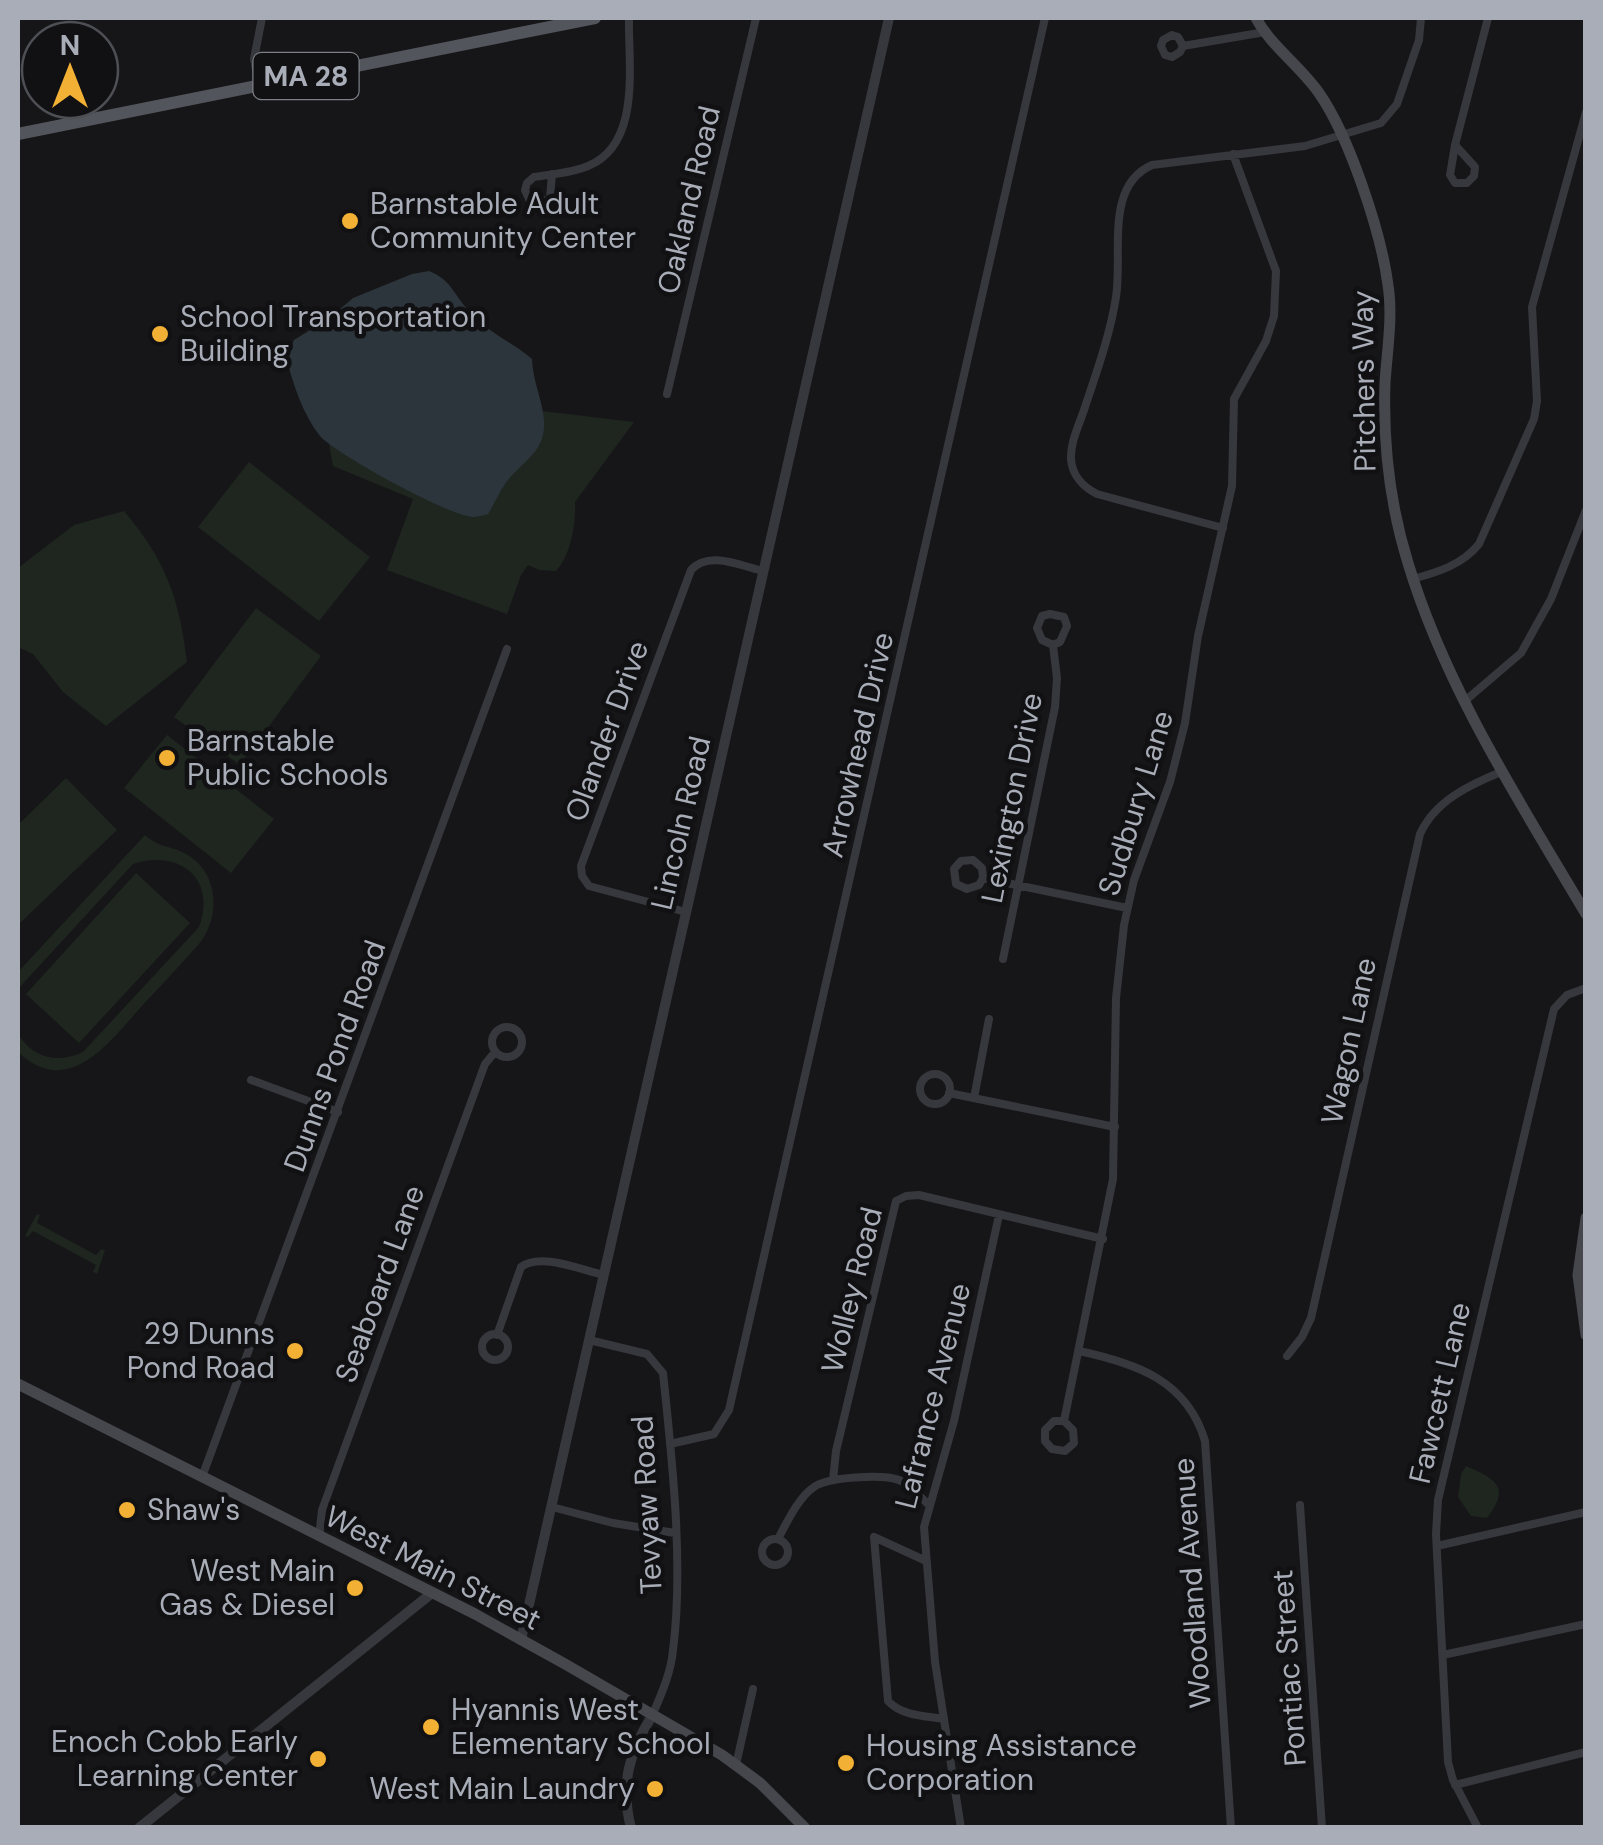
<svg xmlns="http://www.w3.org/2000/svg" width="1603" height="1845" font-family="'DM Sans',sans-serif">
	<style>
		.green { fill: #1e261f }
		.water { fill: #2c353c }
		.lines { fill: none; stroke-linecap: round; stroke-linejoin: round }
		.minor { stroke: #37383d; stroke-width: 8 }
		.tertiary { stroke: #37383d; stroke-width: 10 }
		.secondary { stroke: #45474d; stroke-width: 11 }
		.primary { stroke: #53555c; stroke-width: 12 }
		.poi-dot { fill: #f2b134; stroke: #111113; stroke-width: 4 }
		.labels { text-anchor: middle; stroke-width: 9; stroke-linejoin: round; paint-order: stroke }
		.shield { fill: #111113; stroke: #7b7e86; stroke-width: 2.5 }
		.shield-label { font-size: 28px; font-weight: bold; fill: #a8adb8 }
		.street-label { font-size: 30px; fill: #a8adb8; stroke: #111113 }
		.poi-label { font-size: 30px; fill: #a8adb8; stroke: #111113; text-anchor: start }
	</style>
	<rect width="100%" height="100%" fill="#161618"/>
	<path class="green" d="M309 332 517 408 634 422 575 502C576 524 571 555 556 571L539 570 528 565 521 575 507 614 387 570 413 499 333 466Z
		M249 462 370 557 319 621 198 527Z
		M124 511C166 561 179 597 187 662L106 726 63 692 33 654 18 647V568L74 525Z
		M256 608 321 656 240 765 174 717Z
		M167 735 274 819 231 873 124 788Z
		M66 778 117 830 18 925V825Z
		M145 835C161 849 170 845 186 854 219 872 221 917 199 944 180 965 160 987 140 1008 108 1044 68 1099 18 1052V1034C33 1058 57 1064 83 1052L199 927C217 878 179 849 133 864L18 989V972Z
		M136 873 190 923 79 1043 26 994Z
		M37 1214 40 1215 37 1223 96 1255 101 1249 105 1250 97 1274 93 1272 96 1265 33 1231 28 1237 25 1236Z
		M1466 1466C1498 1480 1510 1487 1487 1518L1471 1516 1458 1497 1461 1474Z"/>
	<path class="water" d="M429 271C451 280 453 293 468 310 486 332 511 341 532 359 533 383 543 401 544 421 546 450 525 460 508 480 500 490 495 503 488 514 486 515 475 517 473 517 451 517 334 453 320 436 303 415 293 384 286 357L294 340 331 317 353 298 412 274Z"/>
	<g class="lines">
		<path class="minor" d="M1183 46 1178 37 1172 35 1163 40 1161 46 1165 55 1172 57 1180 52 1183 46 1265 32
			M259 85 254 59 262 18
			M1455 145 1475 167 1474 176 1467 183H1455L1450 175 1455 145 1488 18
			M552 174 550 198 539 204 530 201 525 190 527 183 534 177C552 174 572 173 588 166 642 144 628 64 629 18
			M667 394 756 18
			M1223 528 1097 494C1083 487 1072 475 1071 459 1070 442 1080 423 1085 407 1097 371 1110 335 1116 297 1123 254 1104 186 1152 165L1305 146 1381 123 1397 104 1419 40 1421 18
			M1413 579C1438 572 1462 565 1479 544L1534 419 1537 401 1532 307 1586 112
			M1466 700 1521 653 1551 599 1586 510
			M983 878 982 868 973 860 961 861 954 869 956 884 967 889 979 885 983 878 1127 908
			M686 912 589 886 582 876 581 866 691 570C709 550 741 566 763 571
			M1003 959 1055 707 1057 678 1053 645 1060 642 1067 626 1064 617 1050 614 1042 616 1037 628 1042 640 1053 645
			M492 1042a15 15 0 1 1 30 0a15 15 0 1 1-30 0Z
			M920 1089a15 15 0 1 1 30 0a15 15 0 1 1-30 0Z
			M251 1080 338 1112
			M949 1093 1115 1127
			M974 1098 989 1019
			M482 1347a13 13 0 1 1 26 0a13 13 0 1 1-26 0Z
			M497 1335 521 1267C540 1252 581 1270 604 1275
			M589 1340 647 1354 663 1373C672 1458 684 1565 673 1650 671 1673 661 1695 652 1716
			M1079 1351C1135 1363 1187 1380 1205 1441L1231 1828
			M1287 1356 1302 1337 1311 1318 1420 834C1435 801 1469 785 1501 772
			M1064 1421H1054L1045 1430V1441L1052 1449 1065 1451 1074 1443 1073 1430 1064 1421 1113 1179 1116 998 1124 925 1134 880 1170 782 1185 723 1198 636 1232 486 1234 399 1266 341 1274 316 1276 271 1233 154
			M670 1444 714 1434 729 1410 1045 18
			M202 1477 507 649
			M833 1480 836 1451 896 1201 906 1196 919 1195 1103 1239
			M1300 1505 1322 1828
			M552 1507 613 1523 675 1533
			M319 1537 322 1510 485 1064 495 1052
			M762 1552a13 13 0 1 1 26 0a13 13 0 1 1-26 0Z
			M778 1539C787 1522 798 1498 814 1487 827 1477 883 1474 899 1480 911 1485 920 1497 929 1505
			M1437 1546 1586 1512
			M924 1560 874 1537 888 1701C902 1716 925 1716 944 1719
			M1443 1655 1586 1624
			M736 1765 753 1689
			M1455 1785 1586 1752
			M961 1828 935 1662 924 1527 954 1421 999 1215
			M1478 1828 1453 1780 1448 1762 1436 1534 1438 1500 1554 1009 1567 995 1586 988"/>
		<path class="tertiary" d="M521 1640 889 18
			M139 1828 432 1593
			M631 1828C620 1785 629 1752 652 1716"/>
		<path class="secondary" d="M1256 18C1271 46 1300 66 1319 93 1349 136 1381 232 1388 285 1393 317 1387 351 1385 383 1383 444 1390 505 1408 563 1446 689 1520 802 1586 914
			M1586 1218 1578 1275 1586 1335
			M18 1384 475 1614 565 1664 722 1755 760 1783 805 1828"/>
		<path class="primary" d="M18 134 595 18"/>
	</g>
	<g class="poi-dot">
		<circle cx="350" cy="221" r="10"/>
		<circle cx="160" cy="334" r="10"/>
		<circle cx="167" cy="758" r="10"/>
		<circle cx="295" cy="1351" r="10"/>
		<circle cx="127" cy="1510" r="10"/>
		<circle cx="355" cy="1588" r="10"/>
		<circle cx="431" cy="1727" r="10"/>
		<circle cx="318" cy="1759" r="10"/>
		<circle cx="846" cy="1763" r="10"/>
		<circle cx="655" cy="1789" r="10"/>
	</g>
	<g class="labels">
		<rect class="shield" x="253.5" y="53" width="105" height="46" rx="8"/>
		<g class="shield-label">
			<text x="306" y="86">MA 28</text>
		</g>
		<g class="street-label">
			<text transform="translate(689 200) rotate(-77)" y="10">Oakland Road</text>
			<text transform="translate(1364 381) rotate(-91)" y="10">Pitchers Way</text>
			<text transform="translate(607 731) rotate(-70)" y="10">Olander Drive</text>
			<text transform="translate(858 745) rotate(-77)" y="10">Arrowhead Drive</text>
			<text transform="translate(1012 798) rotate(-79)" y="10">Lexington Drive</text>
			<text transform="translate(1136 803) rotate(-73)" y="10">Sudbury Lane</text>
			<text transform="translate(681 823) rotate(-77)" y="10">Lincoln Road</text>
			<text transform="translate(1349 1041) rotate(-78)" y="10">Wagon Lane</text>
			<text transform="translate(335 1056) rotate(-70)" y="10">Dunns Pond Road</text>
			<text transform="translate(380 1284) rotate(-70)" y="10">Seaboard Lane</text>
			<text transform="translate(852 1290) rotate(-76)" y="10">Wolley Road</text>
			<text transform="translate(1440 1393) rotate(-77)" y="10">Fawcett Lane</text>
			<text transform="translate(933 1396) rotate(-76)" y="10">Lafrance Avenue</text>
			<text transform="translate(647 1505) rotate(-93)" y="10">Tevyaw Road</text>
			<text transform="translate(433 1568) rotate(27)" y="10">West Main Street</text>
			<text transform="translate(1192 1583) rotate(-94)" y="10">Woodland Avenue</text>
			<text transform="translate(1289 1668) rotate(-94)" y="10">Pontiac Street</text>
		</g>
		<g class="poi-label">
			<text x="370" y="214">Barnstable Adult<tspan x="370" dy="34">Community Center</tspan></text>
			<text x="180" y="327">School Transportation<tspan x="180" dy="34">Building</tspan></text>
			<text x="187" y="751">Barnstable<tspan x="187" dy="34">Public Schools</tspan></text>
			<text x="275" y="1344" text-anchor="end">29 Dunns<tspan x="275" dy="34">Pond Road</tspan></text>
			<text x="147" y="1520">Shaw's</text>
			<text x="335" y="1581" text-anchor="end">West Main<tspan x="335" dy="34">Gas &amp; Diesel</tspan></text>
			<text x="451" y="1720">Hyannis West<tspan x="451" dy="34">Elementary School</tspan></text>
			<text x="298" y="1752" text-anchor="end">Enoch Cobb Early<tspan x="298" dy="34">Learning Center</tspan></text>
			<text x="866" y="1756">Housing Assistance<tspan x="866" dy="34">Corporation</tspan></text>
			<text x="635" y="1799" text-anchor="end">West Main Laundry</text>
		</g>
	</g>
	<rect width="1603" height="1845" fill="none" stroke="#a8adb8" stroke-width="40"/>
	<g transform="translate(70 70)"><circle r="48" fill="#111113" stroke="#4d4f55" stroke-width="2.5"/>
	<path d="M0-8L18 38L0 25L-18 38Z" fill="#f2b134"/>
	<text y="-15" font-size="28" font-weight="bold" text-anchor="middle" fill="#a8adb8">N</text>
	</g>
</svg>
